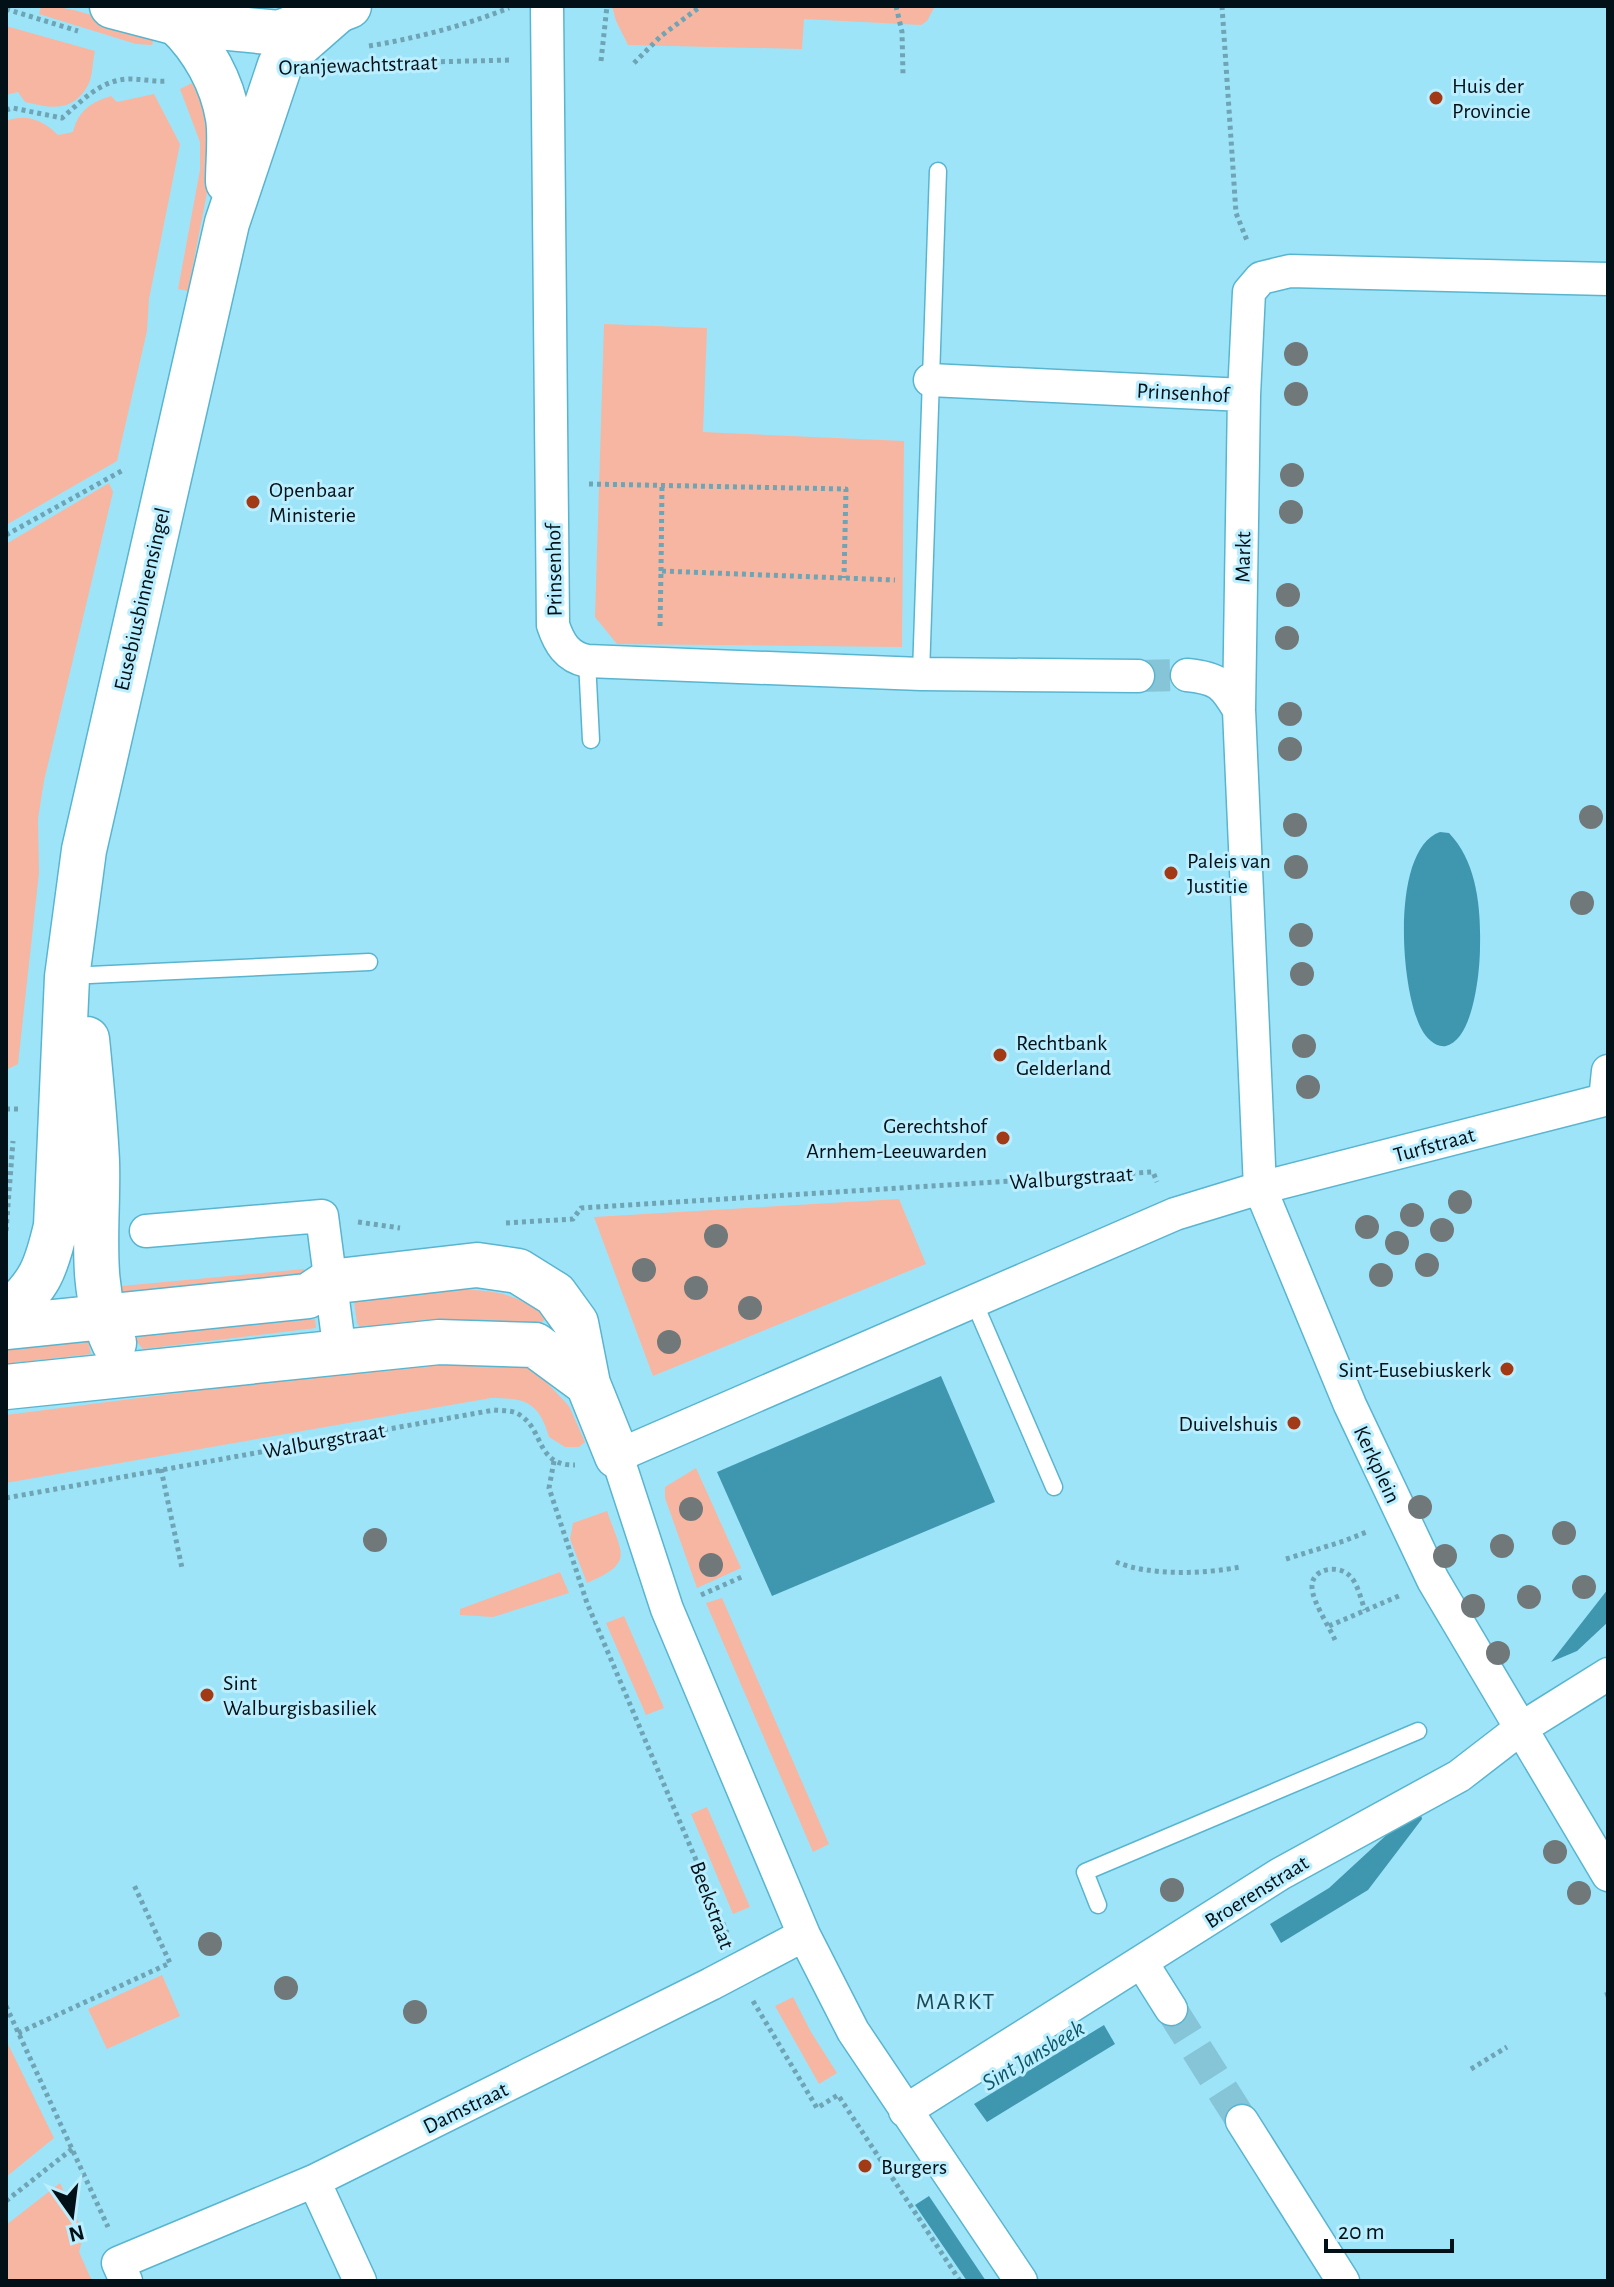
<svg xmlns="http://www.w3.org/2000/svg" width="1614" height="2287" font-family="'Alegreya Sans',sans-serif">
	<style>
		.green { fill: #f7b6a1 }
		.water { fill: #3f97af }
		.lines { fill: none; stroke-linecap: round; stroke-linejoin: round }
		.street-tunnel { stroke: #86c4d7; stroke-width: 32; stroke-dasharray: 32 16; stroke-linecap: butt }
		.lane-casing { stroke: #59b5cf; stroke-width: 19 }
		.street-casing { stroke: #59b5cf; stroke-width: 35 }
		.secondary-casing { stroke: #59b5cf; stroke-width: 47 }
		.primary-casing { stroke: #59b5cf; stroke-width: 47 }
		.path { stroke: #6fa4b5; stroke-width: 5; stroke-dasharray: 4 4; stroke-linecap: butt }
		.lane { stroke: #fff; stroke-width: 16 }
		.street { stroke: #fff; stroke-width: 32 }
		.secondary { stroke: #fff; stroke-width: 44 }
		.primary { stroke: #fff; stroke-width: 44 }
		.tree { fill: #717879 }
		.poi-dot { fill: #a23b15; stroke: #bbeefe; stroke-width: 3 }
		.labels { text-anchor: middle; stroke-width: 6; stroke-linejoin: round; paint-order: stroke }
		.street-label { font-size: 22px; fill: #011117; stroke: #bbeefe }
		.poi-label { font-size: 22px; fill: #011117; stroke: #bbeefe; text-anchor: start }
		.neighbourhood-label { font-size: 24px; letter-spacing: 2px; fill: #174956; stroke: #bbeefe }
		.water-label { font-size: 24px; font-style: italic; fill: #0e5769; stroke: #bbeefe }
	</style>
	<rect width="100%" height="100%" fill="#9ee4f9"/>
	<path class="green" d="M41 6C79 6 117 25 152 38L153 42 152 45 136 44 39 14Z
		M612 6H935L927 21 921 25 804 19 802 49 628 45 616 21Z
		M6 26 95 51C92 63 93 78 87 87 71 113 50 108 25 102L18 92 6 95Z
		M192 83 210 121 211 172 188 291 178 289 200 170V142L180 89Z
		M154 94 180 144 149 299 147 331 117 461 6 525V121C27 113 43 120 58 135L73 132C78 111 91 102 111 96L117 102Z
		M604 324 707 328 703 432 904 441 902 647 617 644 595 617Z
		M109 483 113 492 44 781 38 819 39 873 18 1064 6 1070V544Z
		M899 1199 926 1264 653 1376 594 1217Z
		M304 1269 305 1274 112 1295 111 1287Z
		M445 1289C488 1291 506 1288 543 1314L544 1320 540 1324 362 1330 357 1323 353 1294Z
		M315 1319 316 1328 143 1349 132 1336Z
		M88 1340 91 1354 6 1364V1349Z
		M501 1356 532 1367 569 1406 585 1442 579 1447H565L549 1437C539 1402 525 1398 491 1398L6 1483V1415L428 1361Z
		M696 1468 741 1568 697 1588 665 1498V1487Z
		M607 1511C622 1555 635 1562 587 1583L570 1539 573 1523Z
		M560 1572 569 1593 493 1617 460 1615V1609Z
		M722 1598 829 1844 813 1852 706 1603Z
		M624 1616 664 1708 646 1715 606 1623Z
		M707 1807 750 1907 733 1914 691 1814Z
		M162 1975 180 2016 107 2049 88 2009Z
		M793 1997 811 2032 837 2073 819 2084 775 2006Z
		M6 2040 54 2138 6 2177Z
		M60 2183 84 2234 79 2252 92 2281H6V2225Z"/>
	<path class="water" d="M1440 832 1449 833C1477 862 1481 908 1480 947 1480 970 1474 1039 1446 1046 1436 1048 1426 1038 1422 1030 1400 992 1390 849 1440 832Z
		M941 1376 995 1502 772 1596 717 1472Z
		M1608 1589V1622L1577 1651 1551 1662Z
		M1419 1805 1422 1819 1368 1890 1281 1943 1270 1924 1329 1888Z
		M1104 2025 1115 2044 987 2122 974 2104Z
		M929 2196 986 2281H967L915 2205Z"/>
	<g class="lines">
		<path class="street-tunnel" d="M1138 676 1187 675
			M1171 2009 1242 2121"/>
		<defs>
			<path id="lane" d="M587 661 591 740
				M921 674 938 171
				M68 976 369 962
				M974 1302 1054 1487
				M1098 1905 1085 1872 1418 1731"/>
			<path id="street" d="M547 6 553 625C559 643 567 657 587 661L921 674 1138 676
				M1608 279 1290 271 1261 278 1249 292 1244 395 1239 710 1260 1188 1350 1405 1433 1580 1608 1875
				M930 380 1244 395
				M1187 675C1218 678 1224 684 1239 710
				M1605 1100 1608 1071
				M146 1231 322 1216 340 1353
				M1142 1963 1171 2009
				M905 2111 1280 1874 1459 1776 1520 1729 1608 1674
				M1242 2121 1343 2281
				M314 2181 360 2281
				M126 2281 118 2263 314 2181 711 1984 804 1935
				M1021 2281 853 2031 804 1935 667 1609 617 1456 1175 1214 1260 1188 1608 1099"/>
			<path id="secondary" d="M177 23C203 48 222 82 228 118 231 138 228 161 228 182
				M87 1039C91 1079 95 1120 97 1161 99 1222 87 1286 114 1343
				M6 1315C40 1285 46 1269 56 1226L67 977 84 850 227 223 280 65 287 55 336 12
				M6 1327 308 1296 329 1282 477 1265 518 1271 555 1294 576 1323 588 1384 617 1456
				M6 1387 439 1342 535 1345 588 1384"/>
			<path id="primary" d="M112 6 177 23 279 33 349 6"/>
		</defs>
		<use href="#lane" class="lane-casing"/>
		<use href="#street" class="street-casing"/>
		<use href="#secondary" class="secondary-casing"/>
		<use href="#primary" class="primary-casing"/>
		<path class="path" d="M896 6 902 32 903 75
			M1222 6 1236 213 1248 243
			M6 9 78 31
			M369 46C417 38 463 26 509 8
			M601 61 607 6
			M634 63 661 36 701 6
			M345 64 511 60
			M6 110 13 108 62 118C82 101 100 80 129 79 142 79 155 82 168 81
			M589 484 846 489 844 578
			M6 535 125 469
			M661 571 662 485
			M660 626 661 571 895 580
			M6 1109H21
			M358 1222 400 1228
			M506 1223 573 1219 581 1208 1153 1172 1157 1182
			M6 1231 13 1141
			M554 1461 549 1488 587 1603 727 1933
			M161 1469 182 1568
			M6 1498 494 1410C503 1411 513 1410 520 1415 544 1430 536 1466 575 1465
			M1286 1559 1344 1541 1369 1531
			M1116 1562C1149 1576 1205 1574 1240 1567
			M701 1595 744 1576
			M1329 1626 1401 1595
			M1335 1640C1329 1626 1312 1601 1312 1587 1311 1568 1339 1564 1350 1576 1358 1584 1361 1600 1365 1610
			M1605 1995 1608 1994
			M753 2001 817 2108 838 2095 960 2281
			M6 2006 108 2227
			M18 2033 170 1963 134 1885
			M1471 2069 1507 2047
			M6 2201 72 2149"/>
		<use href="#lane" class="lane"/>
		<use href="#street" class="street"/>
		<use href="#secondary" class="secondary"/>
		<use href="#primary" class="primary"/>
	</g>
	<g class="tree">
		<circle cx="1296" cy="354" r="12"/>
		<circle cx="1296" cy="394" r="12"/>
		<circle cx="1292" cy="475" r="12"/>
		<circle cx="1291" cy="512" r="12"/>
		<circle cx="1288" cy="595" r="12"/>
		<circle cx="1287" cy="638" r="12"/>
		<circle cx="1290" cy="714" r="12"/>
		<circle cx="1290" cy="749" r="12"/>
		<circle cx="1591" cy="817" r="12"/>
		<circle cx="1295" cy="825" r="12"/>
		<circle cx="1296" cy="867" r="12"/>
		<circle cx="1582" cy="903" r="12"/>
		<circle cx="1301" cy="935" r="12"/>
		<circle cx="1302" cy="974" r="12"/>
		<circle cx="1304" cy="1046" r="12"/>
		<circle cx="1308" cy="1087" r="12"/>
		<circle cx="1460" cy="1202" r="12"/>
		<circle cx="1412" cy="1215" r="12"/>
		<circle cx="1367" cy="1227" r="12"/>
		<circle cx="1442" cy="1230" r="12"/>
		<circle cx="716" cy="1236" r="12"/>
		<circle cx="1397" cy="1243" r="12"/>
		<circle cx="1427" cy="1265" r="12"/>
		<circle cx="644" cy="1270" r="12"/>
		<circle cx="1381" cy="1275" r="12"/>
		<circle cx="696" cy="1288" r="12"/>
		<circle cx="750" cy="1308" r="12"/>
		<circle cx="669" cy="1342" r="12"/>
		<circle cx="1420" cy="1507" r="12"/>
		<circle cx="691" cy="1509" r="12"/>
		<circle cx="1564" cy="1533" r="12"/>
		<circle cx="375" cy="1540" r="12"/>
		<circle cx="1502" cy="1546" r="12"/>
		<circle cx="1445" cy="1556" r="12"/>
		<circle cx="711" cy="1565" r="12"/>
		<circle cx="1584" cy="1587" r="12"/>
		<circle cx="1529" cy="1597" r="12"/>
		<circle cx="1473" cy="1606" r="12"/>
		<circle cx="1498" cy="1653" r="12"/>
		<circle cx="1555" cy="1852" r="12"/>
		<circle cx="1172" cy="1890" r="12"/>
		<circle cx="1579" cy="1893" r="12"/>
		<circle cx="210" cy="1944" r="12"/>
		<circle cx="286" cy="1988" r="12"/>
		<circle cx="415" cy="2012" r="12"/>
	</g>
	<g class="poi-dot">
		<circle cx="1436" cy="98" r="8"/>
		<circle cx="253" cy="502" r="8"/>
		<circle cx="1171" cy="873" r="8"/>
		<circle cx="1000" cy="1055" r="8"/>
		<circle cx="1003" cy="1138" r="8"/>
		<circle cx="1507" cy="1369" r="8"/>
		<circle cx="1294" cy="1423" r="8"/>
		<circle cx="207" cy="1695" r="8"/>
		<circle cx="865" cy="2166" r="8"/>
	</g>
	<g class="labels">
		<g class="street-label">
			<text transform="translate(358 64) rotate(-2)" y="8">Oranjewachtstraat</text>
			<text transform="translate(1183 392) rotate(3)" y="8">Prinsenhof</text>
			<text transform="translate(1242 557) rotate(-89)" y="8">Markt</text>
			<text transform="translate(553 570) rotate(-91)" y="8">Prinsenhof</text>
			<text transform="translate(141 599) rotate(-77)" y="8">Eusebiusbinnensingel</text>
			<text transform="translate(1434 1144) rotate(-15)" y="8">Turfstraat</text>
			<text transform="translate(1071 1177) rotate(-4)" y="8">Walburgstraat</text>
			<text transform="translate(324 1440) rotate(-10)" y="8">Walburgstraat</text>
			<text transform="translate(1378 1464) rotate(65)" y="8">Kerkplein</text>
			<text transform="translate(1256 1891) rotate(-32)" y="8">Broerenstraat</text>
			<text transform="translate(713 1905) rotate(70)" y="8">Beekstraat</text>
			<text transform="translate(465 2107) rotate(-26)" y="8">Damstraat</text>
		</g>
		<g class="poi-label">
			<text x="1452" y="93">Huis der<tspan x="1452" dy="25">Provincie</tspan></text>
			<text x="269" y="497">Openbaar<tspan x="269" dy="25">Ministerie</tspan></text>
			<text x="1187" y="868">Paleis van<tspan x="1187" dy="25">Justitie</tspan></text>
			<text x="1016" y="1050">Rechtbank<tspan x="1016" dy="25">Gelderland</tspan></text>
			<text x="987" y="1133" text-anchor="end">Gerechtshof<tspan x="987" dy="25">Arnhem-Leeuwarden</tspan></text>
			<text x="1491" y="1377" text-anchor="end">Sint-Eusebiuskerk</text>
			<text x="1278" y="1431" text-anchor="end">Duivelshuis</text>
			<text x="223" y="1690">Sint<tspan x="223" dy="25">Walburgisbasiliek</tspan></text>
			<text x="881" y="2174">Burgers</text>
		</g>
		<g class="neighbourhood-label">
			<text x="956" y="2009">MARKT</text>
		</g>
		<g class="water-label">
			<text transform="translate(1033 2055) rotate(-31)" y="8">Sint Jansbeek</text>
		</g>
	</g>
	<rect width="1614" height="2287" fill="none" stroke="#011117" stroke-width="16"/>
	<g transform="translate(72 2215) rotate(166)" stroke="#bbeefe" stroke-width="6" paint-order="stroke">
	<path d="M0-6L14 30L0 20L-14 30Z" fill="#011117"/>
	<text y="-12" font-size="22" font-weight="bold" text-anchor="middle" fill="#011117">N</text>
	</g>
	<path d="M1326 2239v12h126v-12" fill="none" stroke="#011117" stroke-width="4"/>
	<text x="1338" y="2239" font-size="24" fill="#011117" stroke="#bbeefe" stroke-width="6" paint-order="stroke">20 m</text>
</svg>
